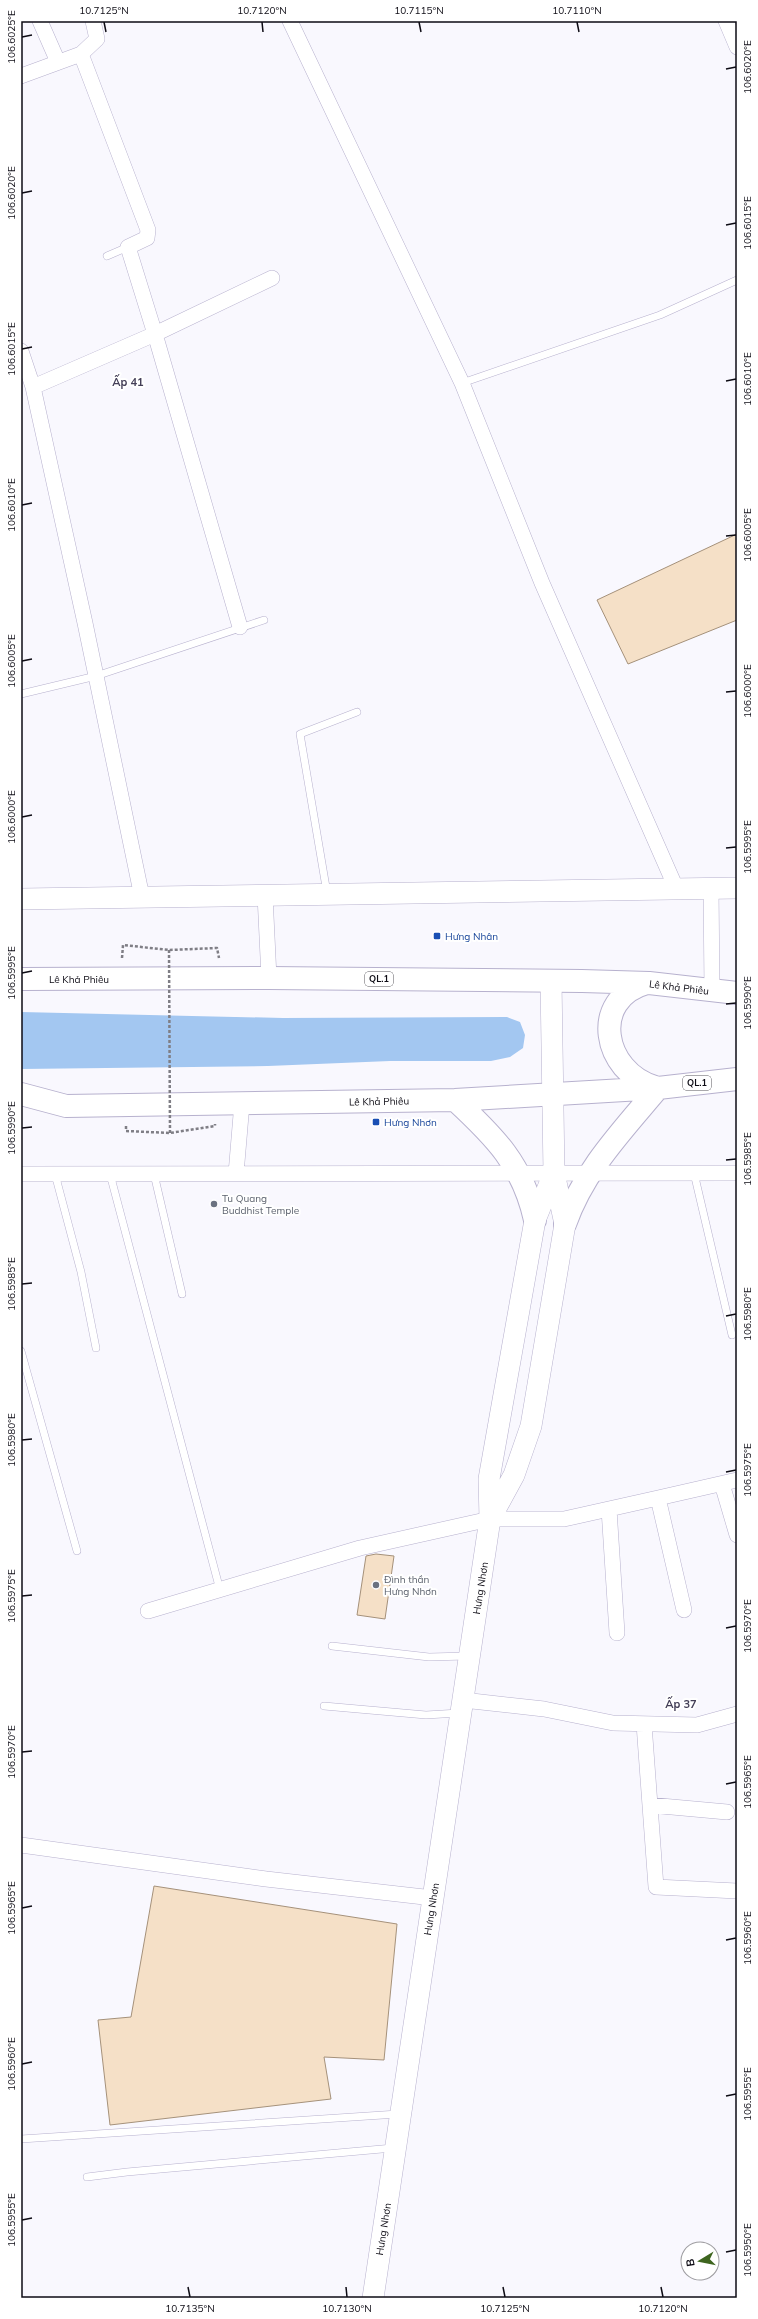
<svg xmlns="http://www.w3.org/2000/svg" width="758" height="2319" font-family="Mulish,sans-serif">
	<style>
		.water { fill: #a3c7f1 }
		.building { fill: #f5e0c7; stroke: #a5917a }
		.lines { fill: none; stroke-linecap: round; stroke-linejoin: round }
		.lane-casing { stroke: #b7b1ce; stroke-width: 8 }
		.street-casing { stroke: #b7b1ce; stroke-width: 16 }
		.secondary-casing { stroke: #b7b1ce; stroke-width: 22 }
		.highway-casing { stroke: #b7b1ce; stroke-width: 24 }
		.path { stroke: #7f7e85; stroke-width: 2.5; stroke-dasharray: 3 2; stroke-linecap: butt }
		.lane { stroke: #fff; stroke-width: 7 }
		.street { stroke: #fff; stroke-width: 15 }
		.secondary { stroke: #fff; stroke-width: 21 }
		.highway { stroke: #fff; stroke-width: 22 }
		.path-bridge { stroke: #7f7e85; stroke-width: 2.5; stroke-dasharray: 3 2; stroke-linecap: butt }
		.ticks { fill: none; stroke: #0d0b14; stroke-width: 1.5 }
		.transit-dot { fill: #1a4fb4; stroke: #fff; stroke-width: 1.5 }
		.worship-dot { fill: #6b7280; stroke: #fff; stroke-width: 1.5 }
		.labels { text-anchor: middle; stroke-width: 4; stroke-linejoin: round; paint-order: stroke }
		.shield { fill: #fff; stroke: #56545a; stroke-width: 1 }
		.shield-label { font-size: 9px; font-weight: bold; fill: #0d0b14 }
		.transit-label { font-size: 10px; fill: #164399; stroke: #fff; text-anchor: start }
		.street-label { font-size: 10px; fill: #0d0b14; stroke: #fff }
		.worship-label { font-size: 10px; fill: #5b616d; stroke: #fff; text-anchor: start }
		.neighbourhood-label { font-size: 11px; font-weight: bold; fill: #443f57; stroke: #fff }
		.neatline { fill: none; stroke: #0d0b14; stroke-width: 1.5 }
		.ticks-label { font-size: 10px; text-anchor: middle; fill: #0d0b14 }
	</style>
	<rect width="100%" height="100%" fill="#f9f8fe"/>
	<path class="water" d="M21 1012 283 1018 507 1017 520 1022 525 1035 523 1048 510 1057 491 1061H390L268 1066 21 1069Z"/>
	<path class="building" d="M737 534V620L628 664 597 600Z
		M376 1554 394 1556 385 1619 357 1615 366 1556Z
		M154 1886 397 1924 384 2060 324 2057 331 2099 110 2125 98 2020 131 2017Z"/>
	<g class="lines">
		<defs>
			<path id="lane" d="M107 256 128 247
				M462 383 660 315 737 280
				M21 694 96 676 264 620
				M327 893 300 734 357 712
				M694 1173 732 1335
				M55 1174 81 1272 96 1348
				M110 1174 220 1590
				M154 1174 182 1294
				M21 1351 77 1551
				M332 1646 429 1657 467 1656
				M324 1706 426 1715 459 1713
				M21 2139 398 2114
				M87 2177 127 2172 393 2148"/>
			<path id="street" d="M40 21 58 62
				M93 21 97 39 81 54 148 230 147 238 128 247 155 334 272 278
				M290 21 462 383 542 583 676 888
				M726 21 737 47
				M21 76 81 54
				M21 351 33 387
				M711 887 712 990
				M265 895 269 978
				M142 897 85 623 33 387 155 334 240 627
				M21 1174 737 1173
				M236 1174 242 1103
				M722 1484 737 1535
				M658 1498 737 1480
				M609 1509 617 1633
				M148 1611 360 1548 490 1519H564L658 1498 684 1610
				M463 1700 544 1709 613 1723 697 1725 737 1714
				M644 1724 656 1887 737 1891
				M650 1805 727 1812
				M21 1845 266 1879 433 1898"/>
			<path id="secondary" d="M21 899 737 888
				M490 1519 514 1475 531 1426 565 1224 554 1173 551 981
				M373 2298 490 1519 489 1479 535 1220 554 1173"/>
			<path id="highway" d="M21 979 269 978 582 981 649 983 737 993
				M647 983C589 999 603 1072 655 1087
				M21 1094 66 1106 455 1100 658 1088 737 1079
				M455 1100C495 1137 523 1165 535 1220
				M565 1224C584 1170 622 1131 658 1088"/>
		</defs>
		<use href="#lane" class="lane-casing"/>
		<use href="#street" class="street-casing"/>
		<use href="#secondary" class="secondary-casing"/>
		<use href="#highway" class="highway-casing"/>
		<path class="path" d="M122 958 123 945 169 950 217 948 219 958
			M126 1126V1131L170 1133 215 1126V1124"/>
		<use href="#lane" class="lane"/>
		<use href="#street" class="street"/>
		<use href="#secondary" class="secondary"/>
		<use href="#highway" class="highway"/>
		<path class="path-bridge" d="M169 950 170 1133"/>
	</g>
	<path class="ticks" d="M104 22 106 32M262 22 263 32M419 22 421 32M577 22 579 32M22 37 32 35M726 69 736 67M22 193 32 191M726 225 736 223M22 349 32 347M726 381 736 379M22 505 32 503M726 536 736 535M22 661 32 659M726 692 736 691M22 817 32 815M726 848 736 847M22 973 32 971M726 1004 736 1003M22 1128 32 1127M726 1160 736 1159M22 1284 32 1283M726 1316 736 1314M22 1440 32 1439M726 1472 736 1470M22 1596 32 1595M726 1628 736 1626M22 1752 32 1751M726 1784 736 1782M22 1908 32 1906M726 1940 736 1938M22 2064 32 2062M726 2096 736 2094M22 2220 32 2218M726 2252 736 2250M188 2287 190 2297M346 2287 347 2297M503 2287 505 2297M661 2287 663 2297"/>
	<g class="transit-dot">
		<rect x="433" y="932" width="8" height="8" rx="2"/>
		<rect x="372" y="1118" width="8" height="8" rx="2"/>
	</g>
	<g class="worship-dot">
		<circle cx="214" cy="1204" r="4"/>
		<circle cx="376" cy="1585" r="4"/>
	</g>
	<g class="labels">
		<g class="shield">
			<rect x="365" y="972" width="28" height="14" rx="3"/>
			<rect x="683" y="1076" width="28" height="14" rx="3"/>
		</g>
		<g class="shield-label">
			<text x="379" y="982">QL.1</text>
			<text x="697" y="1086">QL.1</text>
		</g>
		<g class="transit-label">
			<text x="445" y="940">Hưng Nhân</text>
			<text x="384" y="1126">Hưng Nhơn</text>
		</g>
		<g class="street-label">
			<text x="79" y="983">Lê Khả Phiêu</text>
			<text transform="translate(679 987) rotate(7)" y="4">Lê Khả Phiêu</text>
			<text transform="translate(379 1101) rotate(-1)" y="4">Lê Khả Phiêu</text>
			<text transform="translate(480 1588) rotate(-81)" y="4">Hưng Nhơn</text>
			<text transform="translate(431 1909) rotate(-81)" y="4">Hưng Nhơn</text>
			<text transform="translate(383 2229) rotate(-81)" y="4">Hưng Nhơn</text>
		</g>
		<g class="worship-label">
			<text x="222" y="1202">Tu Quang<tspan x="222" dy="12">Buddhist Temple</tspan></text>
			<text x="384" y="1583">Đình thần<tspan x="384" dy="12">Hưng Nhơn</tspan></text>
		</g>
		<g class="neighbourhood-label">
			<text x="128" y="386">Ấp 41</text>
			<text x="681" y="1708">Ấp 37</text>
		</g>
	</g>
	<rect width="758" height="2319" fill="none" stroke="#ffffff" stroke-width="44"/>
	<g transform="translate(700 2261) rotate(260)"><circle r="19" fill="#ffffff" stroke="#9e9da1"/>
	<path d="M0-3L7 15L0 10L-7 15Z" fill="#3e651f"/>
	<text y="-6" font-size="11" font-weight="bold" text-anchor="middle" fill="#0d0b14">B</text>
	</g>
	<rect x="22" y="22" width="714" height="2275" class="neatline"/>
	<g class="ticks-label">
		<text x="104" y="14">10.7125°N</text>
		<text x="262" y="14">10.7120°N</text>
		<text x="419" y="14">10.7115°N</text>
		<text x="577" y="14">10.7110°N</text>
		<text transform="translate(11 37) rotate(-90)" y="4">106.6025°E</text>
		<text transform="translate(747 67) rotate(-90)" y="4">106.6020°E</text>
		<text transform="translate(11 193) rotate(-90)" y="4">106.6020°E</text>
		<text transform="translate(747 223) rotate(-90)" y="4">106.6015°E</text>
		<text transform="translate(11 349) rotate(-90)" y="4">106.6015°E</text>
		<text transform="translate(747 379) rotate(-90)" y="4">106.6010°E</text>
		<text transform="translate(11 505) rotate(-90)" y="4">106.6010°E</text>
		<text transform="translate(747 535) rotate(-90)" y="4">106.6005°E</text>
		<text transform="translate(11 661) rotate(-90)" y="4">106.6005°E</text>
		<text transform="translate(747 691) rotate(-90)" y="4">106.6000°E</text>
		<text transform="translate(11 817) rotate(-90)" y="4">106.6000°E</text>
		<text transform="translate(747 847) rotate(-90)" y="4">106.5995°E</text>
		<text transform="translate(11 973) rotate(-90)" y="4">106.5995°E</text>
		<text transform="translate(747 1003) rotate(-90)" y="4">106.5990°E</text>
		<text transform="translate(11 1128) rotate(-90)" y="4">106.5990°E</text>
		<text transform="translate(747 1159) rotate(-90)" y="4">106.5985°E</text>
		<text transform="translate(11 1284) rotate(-90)" y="4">106.5985°E</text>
		<text transform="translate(747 1314) rotate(-90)" y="4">106.5980°E</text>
		<text transform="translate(11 1440) rotate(-90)" y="4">106.5980°E</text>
		<text transform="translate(747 1470) rotate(-90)" y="4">106.5975°E</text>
		<text transform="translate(11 1596) rotate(-90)" y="4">106.5975°E</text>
		<text transform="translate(747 1626) rotate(-90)" y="4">106.5970°E</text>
		<text transform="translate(11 1752) rotate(-90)" y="4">106.5970°E</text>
		<text transform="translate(747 1782) rotate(-90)" y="4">106.5965°E</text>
		<text transform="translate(11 1908) rotate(-90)" y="4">106.5965°E</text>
		<text transform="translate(747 1938) rotate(-90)" y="4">106.5960°E</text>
		<text transform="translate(11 2064) rotate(-90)" y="4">106.5960°E</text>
		<text transform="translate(747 2094) rotate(-90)" y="4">106.5955°E</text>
		<text transform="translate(11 2220) rotate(-90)" y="4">106.5955°E</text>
		<text transform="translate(747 2250) rotate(-90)" y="4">106.5950°E</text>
		<text x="190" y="2312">10.7135°N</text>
		<text x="347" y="2312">10.7130°N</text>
		<text x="505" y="2312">10.7125°N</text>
		<text x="663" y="2312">10.7120°N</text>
	</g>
</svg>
